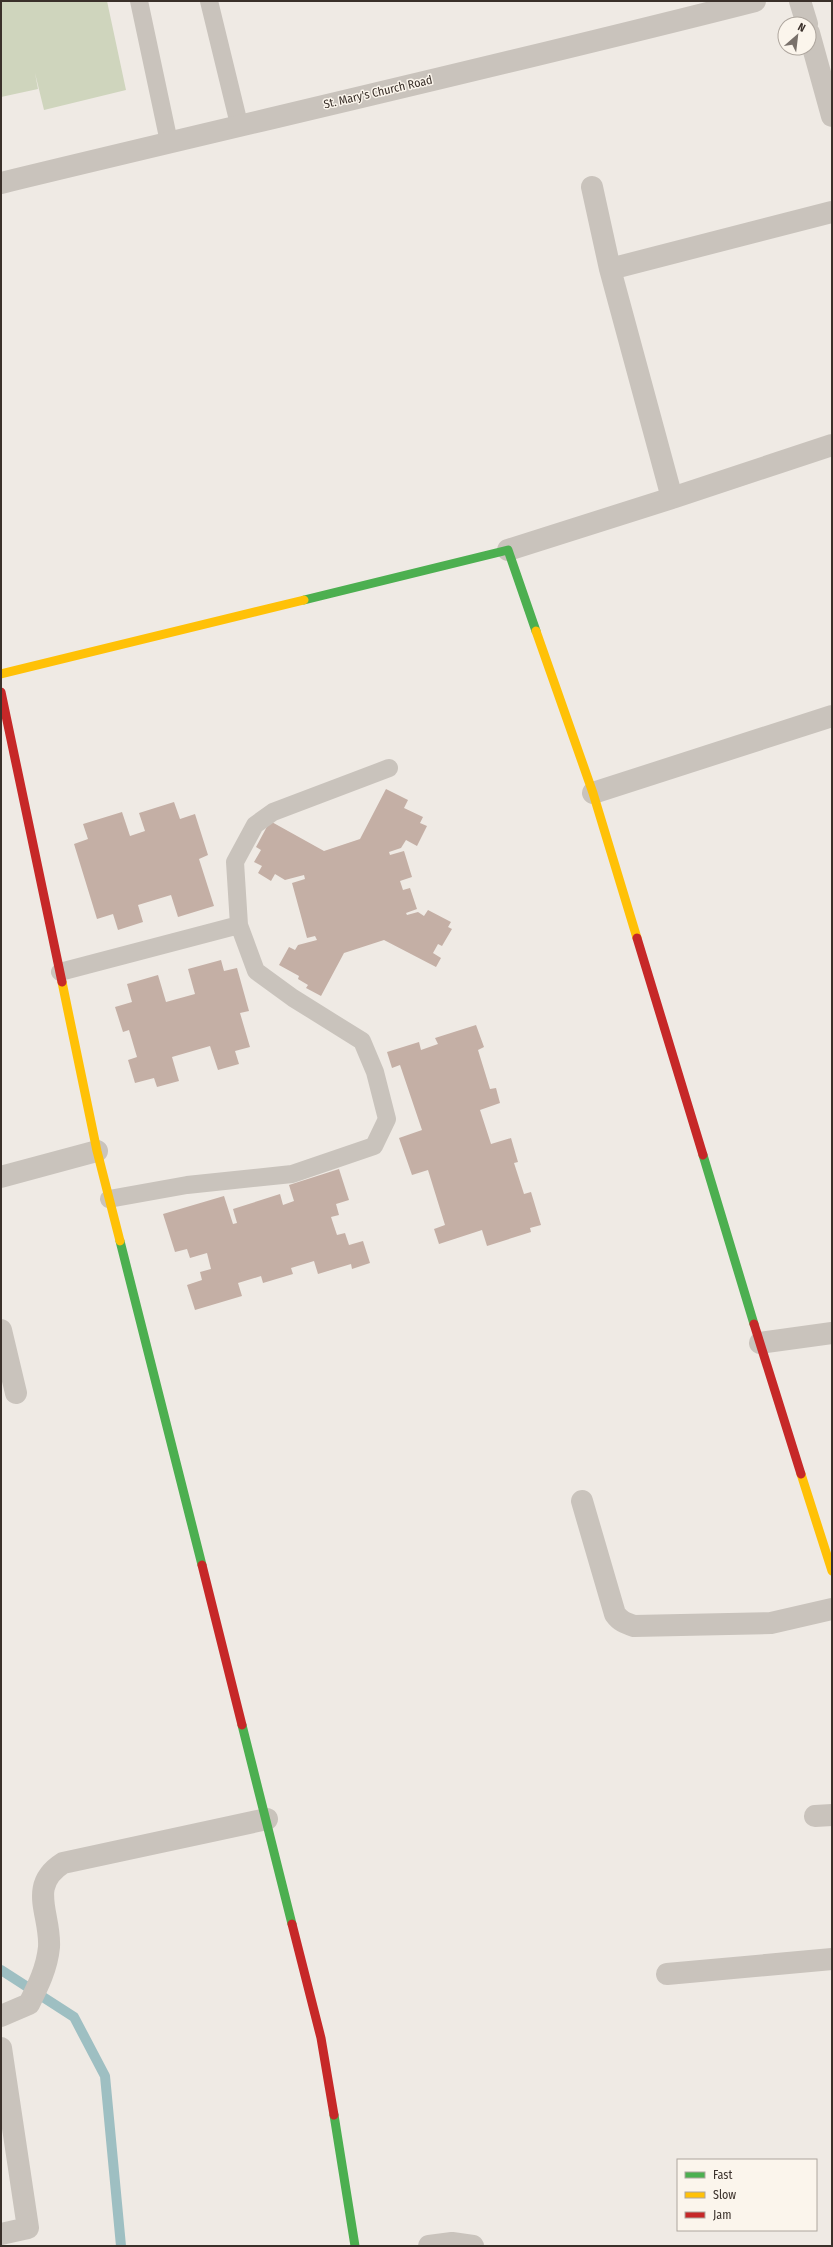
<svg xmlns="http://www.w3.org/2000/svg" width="833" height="2247" font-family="'Fira Sans Condensed',sans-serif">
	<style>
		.green { fill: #cfd5bd }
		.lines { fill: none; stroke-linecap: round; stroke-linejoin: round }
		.stream { stroke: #9ebfc2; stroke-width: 10 }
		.building { fill: #c4afa5 }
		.lane { stroke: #c9c3bc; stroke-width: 18 }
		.street { stroke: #c9c3bc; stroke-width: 22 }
		.fast { stroke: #4caf50; stroke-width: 9 }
		.slow { stroke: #ffc107; stroke-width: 9 }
		.jam { stroke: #c62828; stroke-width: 9 }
		.labels { text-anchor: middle; stroke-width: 3; stroke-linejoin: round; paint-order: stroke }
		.street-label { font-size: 12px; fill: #3a302a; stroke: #fbf5ec }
	</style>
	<rect width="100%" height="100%" fill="#efeae4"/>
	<path class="green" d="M1 1H107L126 90 44 110 35 73 38 89 1 97Z"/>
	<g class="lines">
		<path class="stream" d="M1 1970 74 2017 105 2076 121 2246"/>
	</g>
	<path class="building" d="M386 789 408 800 404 808 423 817 420 823 427 826 417 846 406 840 401 848 389 852 390 855 404 851 412 877 400 881 403 890 410 888 417 909 406 913 407 915 418 912 424 916 428 910 451 922 448 927 452 929 442 946 438 944 433 953 441 958 436 967 384 940 344 953 321 996 306 988 308 985 298 979 299 976 279 965 289 947 295 950 298 945 317 940 315 936 307 938 292 883 305 879 304 875 285 880 275 874 271 881 258 873 262 866 254 862 261 850 256 847 270 821 324 851 360 839Z
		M174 802 180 819 195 814 208 855 199 859 214 906 178 917 171 895 138 905 143 922 118 930 113 914 97 919 74 844 88 839 83 824 122 812 130 836 145 831 139 813Z
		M221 960 224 971 237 968 249 1011 240 1013 250 1047 235 1051 239 1064 218 1070 210 1046 172 1057 179 1081 157 1087 154 1078 135 1083 128 1060 137 1057 129 1030 123 1032 115 1007 132 1002 127 984 158 975 166 1002 195 994 188 969Z
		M476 1025 484 1047 478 1050 490 1089 496 1088 500 1103 480 1110 491 1144 511 1138 518 1162 514 1163 524 1194 531 1192 541 1225 530 1228 531 1232 487 1246 482 1230 439 1244 434 1229 445 1225 428 1170 412 1175 399 1138 422 1130 400 1065 392 1068 387 1052 419 1042 421 1050 438 1044 435 1038Z
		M339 1169 349 1200 336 1204 339 1215 331 1217 337 1235 345 1233 349 1245 363 1241 370 1263 352 1269 351 1264 318 1274 314 1261 291 1268 293 1274 263 1283 261 1276 238 1283 242 1296 195 1310 187 1285 202 1280 200 1272 211 1269 207 1253 190 1258 187 1249 175 1252 163 1214 224 1196 233 1224 237 1223 233 1209 280 1194 283 1205 294 1201 289 1185Z"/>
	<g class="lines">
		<path class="lane" d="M139 1 169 142
			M209 1 239 124
			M60 972 239 925 235 862 255 825 273 812 389 768
			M109 1199 187 1185 292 1174 374 1146 387 1119 375 1072 362 1041 293 998 256 971 239 925"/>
		<path class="street" d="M800 1 807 24
			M809 33 832 116
			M1 183C252 122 504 65 755 1
			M592 187 610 269 672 498
			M610 269 832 212
			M508 550 672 498 832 445
			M593 793 832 716
			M1 1177 97 1151
			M1 1330 16 1393
			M760 1343 832 1333
			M582 1501 615 1614C620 1621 625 1623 634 1626L771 1623 832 1609
			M815 1816 832 1815
			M667 1974 832 1959
			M1 2016 29 2004C38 1986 47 1968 49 1947 51 1914 27 1886 63 1863L267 1819
			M1 2048 28 2228 1 2234
			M429 2246 452 2243 473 2246"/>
		<path class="fast" d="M304 600 508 550 536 631
			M703 1155 754 1324
			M120 1241 202 1565
			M242 1725 292 1924
			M334 2115 355 2246"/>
		<path class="slow" d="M536 631 593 793 637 938
			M1 674 304 600
			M62 982 97 1151 120 1241
			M801 1474 832 1571"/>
		<path class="jam" d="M1 692 62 982
			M637 938 703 1155
			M754 1324 801 1474
			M202 1565 242 1725
			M292 1924 321 2038 334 2115"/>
	</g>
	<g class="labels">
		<g class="street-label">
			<text transform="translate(378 92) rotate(-13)" y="4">St. Mary's Church Road</text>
		</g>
	</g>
	<rect width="833" height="2247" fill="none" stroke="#3a302a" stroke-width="4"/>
	<rect x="677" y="2159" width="140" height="72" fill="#fbf5ec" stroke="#aea69e"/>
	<rect x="685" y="2172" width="20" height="6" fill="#4caf50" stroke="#aea69e"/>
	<text x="713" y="2179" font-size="12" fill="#3a302a">Fast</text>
	<rect x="685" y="2192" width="20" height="6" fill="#ffc107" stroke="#aea69e"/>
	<text x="713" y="2199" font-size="12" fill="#3a302a">Slow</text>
	<rect x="685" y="2212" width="20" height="6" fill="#c62828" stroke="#aea69e"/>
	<text x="713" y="2219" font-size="12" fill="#3a302a">Jam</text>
	<g transform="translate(797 36) rotate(28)"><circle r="19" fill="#fbf5ec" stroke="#aea69e"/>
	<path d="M0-3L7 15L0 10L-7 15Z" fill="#79716b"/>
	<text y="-6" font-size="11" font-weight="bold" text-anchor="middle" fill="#3a302a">N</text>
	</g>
</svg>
